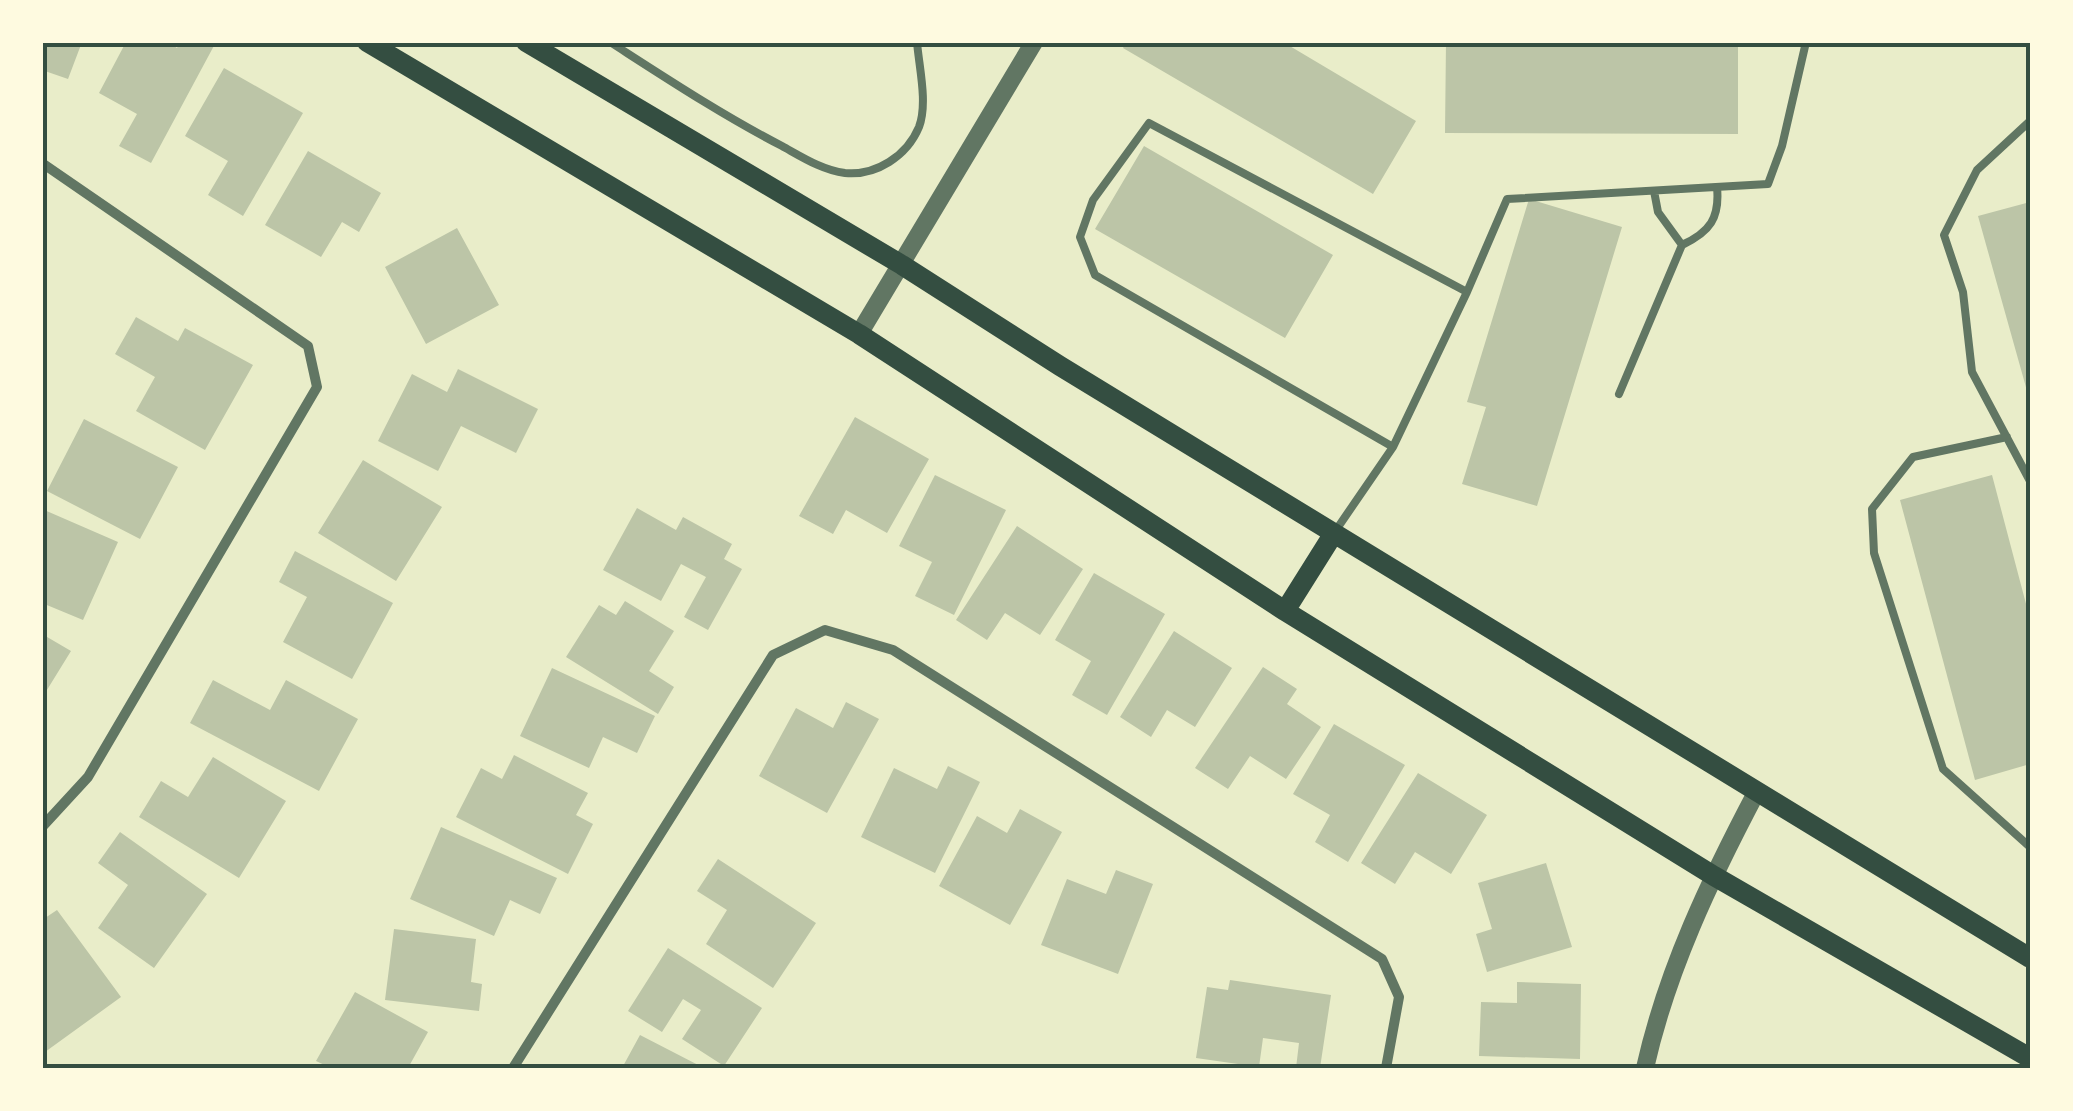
<svg xmlns="http://www.w3.org/2000/svg" width="2073" height="1111" font-family="Manrope,sans-serif">
	<style>
		.building { fill: #bcc5a7 }
		.lines { fill: none; stroke-linecap: round; stroke-linejoin: round }
		.service { stroke: #617663; stroke-width: 8 }
		.minor { stroke: #617663; stroke-width: 10 }
		.tertiary { stroke: #617663; stroke-width: 18 }
		.secondary { stroke: #344e41; stroke-width: 20 }
		.neatline { fill: none; stroke: #344e41; stroke-width: 4 }
	</style>
	<rect width="100%" height="100%" fill="#e9edc9"/>
	<path class="building" d="M42 42H82L68 79 42 70Z
		M126 42H168L177 48 180 42H216L151 163 119 146 137 114 99 93Z
		M1126 42H1283L1416 121 1373 194 1123 48Z
		M1446 42H1738V134L1445 133Z
		M224 68 303 113 243 216 208 195 228 161 185 136Z
		M1144 146 1333 255 1285 338 1095 229Z
		M308 151 381 193 359 232 342 222 321 257 265 225Z
		M1529 199 1622 227 1537 506 1462 484 1486 407 1467 402Z
		M2030 202V398H2029L1978 216Z
		M457 228 499 305 426 344 385 267Z
		M136 317 178 341 185 328 253 365 205 450 136 411 155 377 115 354Z
		M458 369 538 409 516 453 461 426 438 471 378 441 412 374 447 392Z
		M855 417 929 459 887 533 846 510 833 534 799 516Z
		M84 419 178 467 140 539 47 491Z
		M363 460 442 507 396 581 318 533Z
		M935 475 1006 510 954 615 915 596 932 562 899 546Z
		M1992 475 2030 619V764L1975 780 1900 500Z
		M637 508 676 530 683 517 732 544 724 559 742 569 708 630 684 617 706 577 681 564 661 601 603 570Z
		M42 509 118 542 83 620 42 603Z
		M1017 526 1083 569 1040 635 1005 613 987 640 956 620Z
		M295 551 393 603 352 679 283 642 307 597 279 582Z
		M1094 573 1165 614 1107 715 1072 695 1091 661 1055 640Z
		M625 601 674 631 649 671 674 687 658 714 566 657 599 605 616 615Z
		M1174 631 1232 668 1195 727 1167 710 1151 737 1120 717Z
		M42 634 71 651 42 698Z
		M1263 667 1297 689 1287 704 1321 727 1286 779 1250 756 1228 789 1195 768Z
		M552 668 655 716 637 753 603 737 589 768 520 736Z
		M213 680 270 710 286 680 358 719 319 791 190 723Z
		M846 702 879 719 827 813 759 776 796 708 833 728Z
		M1334 724 1405 765 1348 862 1315 842 1330 815 1293 794Z
		M514 755 588 793 576 815 593 824 568 874 456 817 481 768 502 779Z
		M213 757 286 801 239 878 139 817 161 781 188 797Z
		M948 766 980 782 935 873 861 837 894 768 937 789Z
		M1418 773 1487 815 1451 874 1415 852 1395 884 1361 863Z
		M1020 809 1062 832 1010 925 939 886 977 816 1007 833Z
		M441 827 557 878 540 914 510 900 494 936 410 899Z
		M120 832 207 894 154 968 98 928 128 885 98 863Z
		M718 859 816 923 773 988 706 944 727 910 697 891Z
		M1546 863 1572 947 1487 972 1476 934 1492 929 1478 883Z
		M1116 870 1153 884 1118 974 1041 945 1067 879 1106 894Z
		M57 910 121 997 45 1052 42 1048V920Z
		M394 929 476 939 471 982 482 984 479 1011 385 1000Z
		M668 948 762 1008 724 1066 682 1039 701 1010 683 999 662 1032 628 1011Z
		M1230 980 1331 995 1320 1068H1296L1299 1043 1263 1038 1259 1067 1196 1058 1207 987 1228 990Z
		M1517 982 1581 984 1580 1059 1479 1056 1481 1002 1517 1003Z
		M355 992 428 1032 408 1068H331L316 1061Z
		M640 1035 704 1068H622Z"/>
	<g class="lines">
		<path class="service" d="M610 42C666 78 722 115 782 146 802 157 822 170 845 173 876 176 907 156 919 127 928 103 919 67 917 42
			M2030 121 1977 170 1944 235 1963 292 1972 372 2030 481
			M1654 191 1658 212 1682 245
			M1619 394 1682 245C1710 232 1720 218 1717 187
			M2007 437 1913 457 1872 509 1874 553 1943 769 2030 847
			M1393 447 1095 275 1080 237 1093 200 1149 123 1467 292
			M1334 533 1393 447 1467 292 1507 199 1768 184 1782 146 1806 42"/>
		<path class="minor" d="M42 163 308 346 317 387 88 777 42 827
			M513 1068 773 655 825 630 893 650 1382 959 1399 997 1386 1068"/>
		<path class="tertiary" d="M859 334 1034 42
			M1645 1068C1667 970 1710 880 1757 791"/>
		<path class="secondary" d="M367 42 859 334 1285 611 1714 876 2030 1058
			M526 42 902 265 1060 366 2030 958
			M1285 611 1334 533"/>
	</g>
	<rect width="2073" height="1111" fill="none" stroke="#fefae0" stroke-width="90"/>
	<rect x="45" y="45" width="1983" height="1021" class="neatline"/>
</svg>
